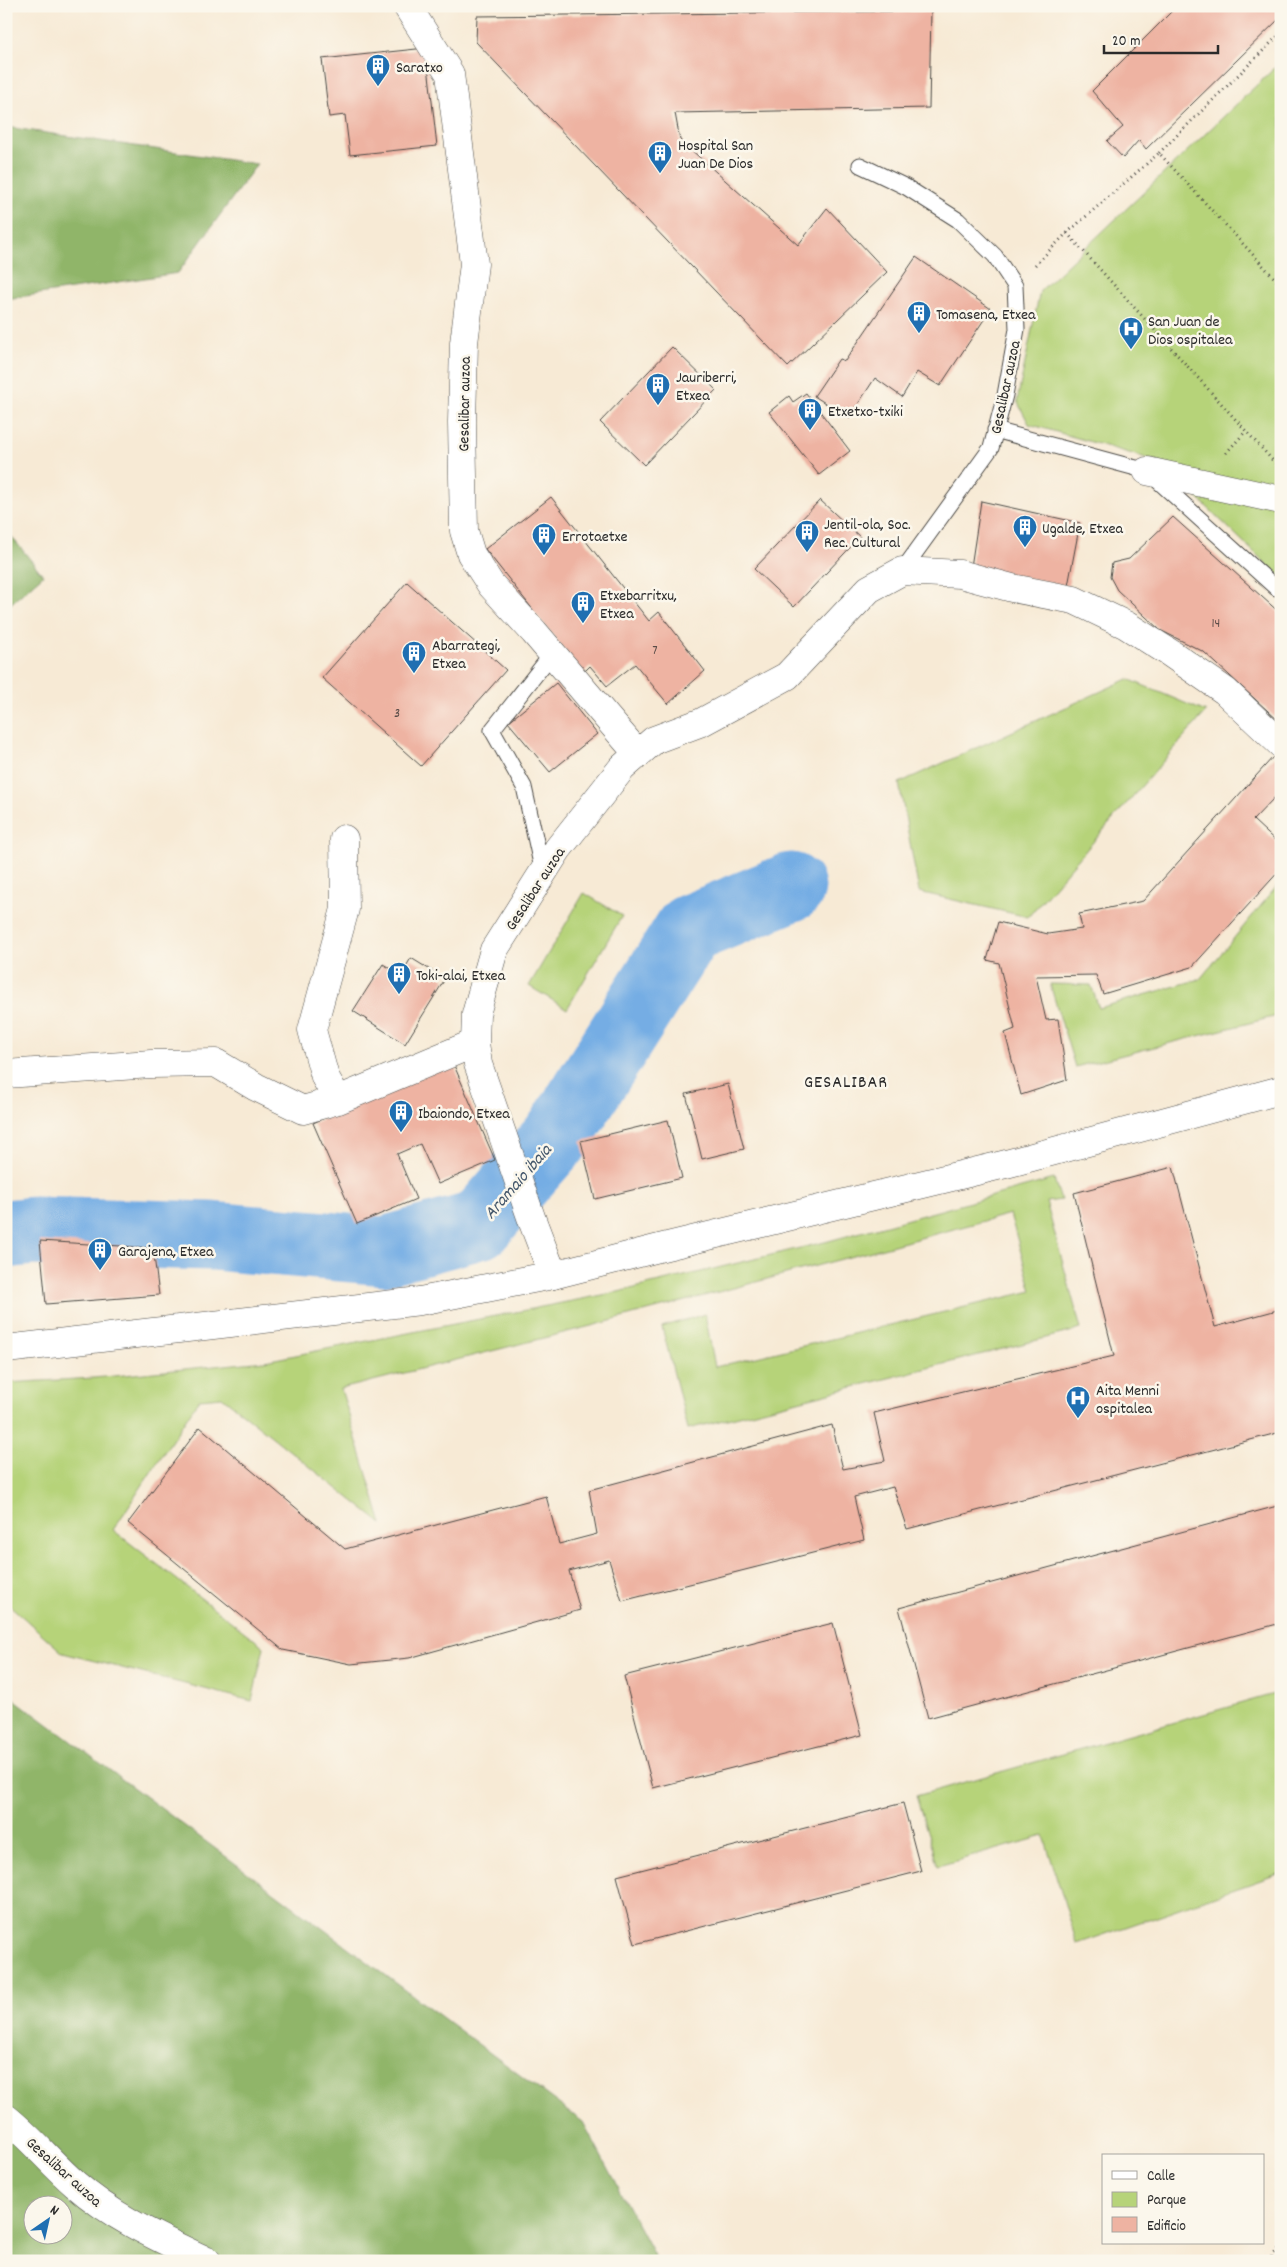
<svg xmlns="http://www.w3.org/2000/svg" width="1287" height="2267" font-family="Dekko,sans-serif">
	<style>
		.green { fill: #b6d379; stroke: #707f52 }
		.forest { fill: #90b569; stroke: #5e704a; fill-rule: evenodd }
		.lines { fill: none; stroke-linecap: round; stroke-linejoin: round }
		.river { stroke: #75ade4; stroke-width: 69 }
		.building { fill: #eeb3a2 }
		.lane-casing { stroke: #4a4844; stroke-width: 17 }
		.street-casing { stroke: #4a4844; stroke-width: 29 }
		.secondary-casing { stroke: #4a4844; stroke-width: 29 }
		.path { stroke: #4a4844; stroke-width: 3; stroke-dasharray: 1 4; stroke-linecap: butt }
		.lane { stroke: #fff; stroke-width: 15 }
		.street { stroke: #fff; stroke-width: 28 }
		.secondary { stroke: #fff; stroke-width: 28 }
		.labels { text-anchor: middle; stroke-width: 5; stroke-linejoin: round; paint-order: stroke }
		.number-label { font-size: 14px; fill: #5c4d49 }
		.poi-label { font-size: 16px; fill: #2b2b2b; stroke: #fbf7ec; text-anchor: start }
		.street-label { font-size: 16px; fill: #2b2b2b; stroke: #fbf7ec }
		.neighbourhood-label { font-size: 18px; letter-spacing: 1px; fill: #2b2b2b; stroke: #fbf7ec }
		.water-label { font-size: 18px; font-style: italic; fill: #45586c; stroke: #fbf7ec }
	</style>
	<rect width="100%" height="100%" fill="#fbf7ec"/>
	<filter id="ink" filterUnits="userSpaceOnUse"><feTurbulence type="fractalNoise" baseFrequency=".02" numOctaves="2"/><feDisplacementMap in="SourceGraphic" scale="10" xChannelSelector="R" yChannelSelector="G"/><feConvolveMatrix kernelMatrix="1 2 1 2 8 2 1 2 1" color-interpolation-filters="sRGB"/></filter>
	<filter id="wash" filterUnits="userSpaceOnUse"><feTurbulence type="fractalNoise" baseFrequency=".0096" numOctaves="4" result="noise"/><feDisplacementMap in="SourceGraphic" scale="20" xChannelSelector="R" yChannelSelector="G"/><feGaussianBlur stdDeviation="1.12" result="paint"/><feColorMatrix in="noise" values="0 0 0 0 0 0 0 0 0 0 0 0 0 0 0 0 0 1.4 0 .05"/><feComposite in="paint" operator="in"/></filter>
	<g filter="url(#wash)">
		<rect width="100%" height="100%" fill="#f7ead5"/>
		<path class="green" d="M1281 62V578L1160 462 1029 424 1017 401 1040 291Z
			M1128 679 1206 712 1028 917 919 892 899 783Z
			M1278 885 1281 887V1015L1075 1067 1050 984 1091 985 1099 1008 1200 979Z
			M584 893 622 916 567 1009 529 986Z
			M1054 1179 1061 1200 1046 1202 1081 1329 688 1429 662 1327 705 1314 715 1367 1032 1291 1010 1214 599 1324 341 1389 382 1524 222 1397 199 1399 113 1530 264 1647 252 1701 63 1653 6 1602V1383L94 1378 265 1361 618 1292 825 1242Z
			M1281 1692V1873L1077 1944 1044 1836 938 1866 916 1796Z"/>
		<path class="forest" d="M6 127 257 164 178 273 6 299Z
			M6 530 43 575 6 608Z
			M6 1693 583 2122 657 2261H6ZM32 2204H62V2234H32Z"/>
		<g class="lines">
			<path class="river" d="M6 1234 33 1231 212 1236 384 1251 479 1225 559 1134 689 929 791 887"/>
		</g>
		<g id="blocks">
			<path class="building" d="M1177 6H1281V17L1146 149 1139 140 1123 158 1107 141 1123 127 1092 91Z
				M931 11 929 108 675 113 680 140 798 245 827 208 887 272 788 367 476 42 477 16Z
				M426 48 437 146 350 155 345 115 329 117 322 59Z
				M916 257 991 309 940 386 917 372 902 397 875 378 849 418 814 396 839 359 845 361Z
				M672 347 716 390 644 465 600 422Z
				M806 393 850 451 819 475 769 412 789 396 793 402Z
				M551 497 649 621 659 612 705 671 668 704 635 664 607 686 590 666 583 673 485 549Z
				M820 500 860 537 794 607 754 569Z
				M981 501 1080 523 1068 586 971 567Z
				M1173 517 1281 614V723L1204 652 1160 630 1117 590 1110 577 1112 563 1129 559Z
				M407 582 506 670 421 766 322 678Z
				M556 683 597 734 550 772 508 722Z
				M1274 756 1281 762V802L1275 797 1253 820 1281 846V869L1192 967 1103 994 1096 975 1036 976 1046 1020 1058 1019 1067 1080 1021 1095 1005 1033 1015 1029 999 963 987 960 998 922 1048 934 1082 929 1079 914 1143 901Z
				M411 958 445 979 405 1044 353 1011 383 964 401 975Z
				M453 1063 495 1160 438 1184 420 1144 397 1154 416 1199 357 1224 313 1123Z
				M728 1084 744 1149 702 1159 686 1094Z
				M668 1120 682 1178 595 1199 581 1141Z
				M1173 1167 1215 1327 1281 1309V1432L907 1529 893 1487 854 1497 864 1540 622 1601 609 1560 569 1571 580 1610 409 1658 351 1664 283 1650 128 1523 200 1427 345 1549 546 1496 559 1544 597 1534 589 1490 832 1425 843 1469 885 1461 874 1413 1114 1356 1074 1193Z
				M40 1241 153 1248 159 1295 46 1304Z
				M1281 1505V1623L928 1718 899 1608Z
				M833 1623 862 1735 653 1788 624 1676Z
				M903 1803 921 1871 635 1944 617 1876Z"/>
		</g>
	</g>
	<g filter="url(#ink)">
		<use href="#blocks" fill-opacity="0" stroke="#4a4844" stroke-width="1"/>
		<g class="lines">
			<defs>
				<path id="lane" d="M860 165 906 187 958 220 995 256 1015 286 1017 329 1005 395 991 448 902 571
					M995 430 1147 471 1276 588
					M543 873 524 787 492 730 552 654"/>
				<path id="street" d="M407 6 450 74 474 264 464 343 462 422 464 531 471 554 491 585 534 632 638 754
					M1147 471 1281 500
					M6 1074 151 1064 216 1063 256 1087 303 1110 338 1100 475 1043
					M338 1100 325 1077 312 1030 345 909 344 839
					M553 1275 532 1220 478 1064 475 1043 476 1014 494 950 558 849 622 768 654 740 702 722 787 676 869 589 902 571 960 574 1012 588 1074 600 1126 625 1170 653 1225 691 1281 744
					M6 2118C31 2138 51 2163 75 2184 115 2219 161 2239 207 2261"/>
				<path id="secondary" d="M6 1349 420 1301 553 1275 663 1247 1006 1164 1281 1090"/>
			</defs>
			<use href="#lane" class="lane-casing"/>
			<use href="#street" class="street-casing"/>
			<use href="#secondary" class="secondary-casing"/>
			<path class="path" d="M1159 153 1281 33
				M1067 233 1275 463
				M1035 265 1067 233 1159 153 1281 285
				M1226 453 1246 431
				M1268 2261 1281 2246"/>
			<use href="#lane" class="lane"/>
			<use href="#street" class="street"/>
			<use href="#secondary" class="secondary"/>
		</g>
	</g>
	<defs>
		<symbol id="building-pin" viewBox="-11 -11 22 30"><path d="M0 17L-7.5 6A9.5 9.5 0 1 1 7.5 6Z" fill="#1f6fb2" stroke="#fbf7ec"/><path d="M-4-6H4V6H1V3H-1V6H-4ZM-2.5-4.3h1.7v1.8h-1.7ZM.8-4.3h1.7v1.8H.8ZM-2.5-1h1.7V.8h-1.7ZM.8-1h1.7V.8H.8Z" fill="#fff"/></symbol>
		<symbol id="hospital-pin" viewBox="-11 -11 22 30"><path d="M0 17L-7.5 6A9.5 9.5 0 1 1 7.5 6Z" fill="#1f6fb2" stroke="#fbf7ec"/><path d="M-5-5h3v3.5h4V-5h3V5h-3V1.5h-4V5h-3Z" fill="#fff"/></symbol>
	</defs>
	<g fill-rule="evenodd">
		<use href="#building-pin" x="364" y="52" width="28" height="38"/>
		<use href="#building-pin" x="646" y="139" width="28" height="38"/>
		<use href="#building-pin" x="905" y="299" width="28" height="38"/>
		<use href="#hospital-pin" x="1117" y="315" width="28" height="38"/>
		<use href="#building-pin" x="644" y="371" width="28" height="38"/>
		<use href="#building-pin" x="796" y="396" width="28" height="38"/>
		<use href="#building-pin" x="1011" y="513" width="28" height="38"/>
		<use href="#building-pin" x="793" y="518" width="28" height="38"/>
		<use href="#building-pin" x="530" y="521" width="28" height="38"/>
		<use href="#building-pin" x="569" y="589" width="28" height="38"/>
		<use href="#building-pin" x="400" y="639" width="28" height="38"/>
		<use href="#building-pin" x="385" y="960" width="28" height="38"/>
		<use href="#building-pin" x="387" y="1098" width="28" height="38"/>
		<use href="#building-pin" x="86" y="1236" width="28" height="38"/>
		<use href="#hospital-pin" x="1064" y="1384" width="28" height="38"/>
	</g>
	<g class="labels">
		<g class="number-label">
			<text x="1216" y="627">14</text>
			<text x="655" y="654">7</text>
			<text x="397" y="717">3</text>
		</g>
		<g class="poi-label">
			<text x="396" y="72">Saratxo</text>
			<text x="678" y="150">Hospital San<tspan x="678" dy="18">Juan De Dios</tspan></text>
			<text x="936" y="319">Tomasena, Etxea</text>
			<text x="1148" y="326">San Juan de<tspan x="1148" dy="18">Dios ospitalea</tspan></text>
			<text x="676" y="382">Jauriberri,<tspan x="676" dy="18">Etxea</tspan></text>
			<text x="828" y="416">Etxetxo-txiki</text>
			<text x="824" y="529">Jentil-ola, Soc.<tspan x="824" dy="18">Rec. Cultural</tspan></text>
			<text x="1042" y="533">Ugalde, Etxea</text>
			<text x="562" y="541">Errotaetxe</text>
			<text x="600" y="600">Etxebarritxu,<tspan x="600" dy="18">Etxea</tspan></text>
			<text x="432" y="650">Abarrategi,<tspan x="432" dy="18">Etxea</tspan></text>
			<text x="416" y="980">Toki-alai, Etxea</text>
			<text x="418" y="1118">Ibaiondo, Etxea</text>
			<text x="118" y="1256">Garajena, Etxea</text>
			<text x="1096" y="1395">Aita Menni<tspan x="1096" dy="18">ospitalea</tspan></text>
		</g>
		<g class="street-label">
			<text transform="translate(1004 387) rotate(-78)" y="6">Gesalibar auzoa</text>
			<text transform="translate(463 404) rotate(-89)" y="6">Gesalibar auzoa</text>
			<text transform="translate(534 888) rotate(-57)" y="6">Gesalibar auzoa</text>
			<text transform="translate(65 2171) rotate(42)" y="6">Gesalibar auzoa</text>
		</g>
		<g class="neighbourhood-label">
			<text x="846" y="1087">GESALIBAR</text>
		</g>
		<g class="water-label">
			<text transform="translate(517 1181) rotate(-49)" y="6">Aramaio ibaia</text>
		</g>
	</g>
	<rect width="1287" height="2267" fill="none" stroke="#fbf7ec" stroke-width="25"/>
	<rect x="1102" y="2154" width="162" height="90" fill="#fbf7ec" stroke="#a8a59f"/>
	<rect x="1112" y="2171" width="25" height="8" fill="#ffffff" stroke="#a8a59f"/>
	<text x="1147" y="2180" font-size="15" fill="#2b2b2b">Calle</text>
	<rect x="1112" y="2192" width="25" height="15" fill="#b6d379" stroke="#a8a59f"/>
	<text x="1147" y="2204" font-size="15" fill="#2b2b2b">Parque</text>
	<rect x="1112" y="2217" width="25" height="15" fill="#eeb3a2" stroke="#a8a59f"/>
	<text x="1147" y="2230" font-size="15" fill="#2b2b2b">Edificio</text>
	<g transform="translate(48 2220) rotate(34)"><circle r="24" fill="#fbf7ec" stroke="#a8a59f"/>
	<path d="M0-4L9 19L0 12L-9 19Z" fill="#1f6fb2"/>
	<text y="-8" font-size="14" font-weight="bold" text-anchor="middle" fill="#2b2b2b">N</text>
	</g>
	<path d="M1104 45v8h114v-8" fill="none" stroke="#2b2b2b" stroke-width="2.5"/>
	<text x="1112" y="45" font-size="15" fill="#2b2b2b" stroke="#fbf7ec" stroke-width="4" paint-order="stroke">20 m</text>
</svg>
